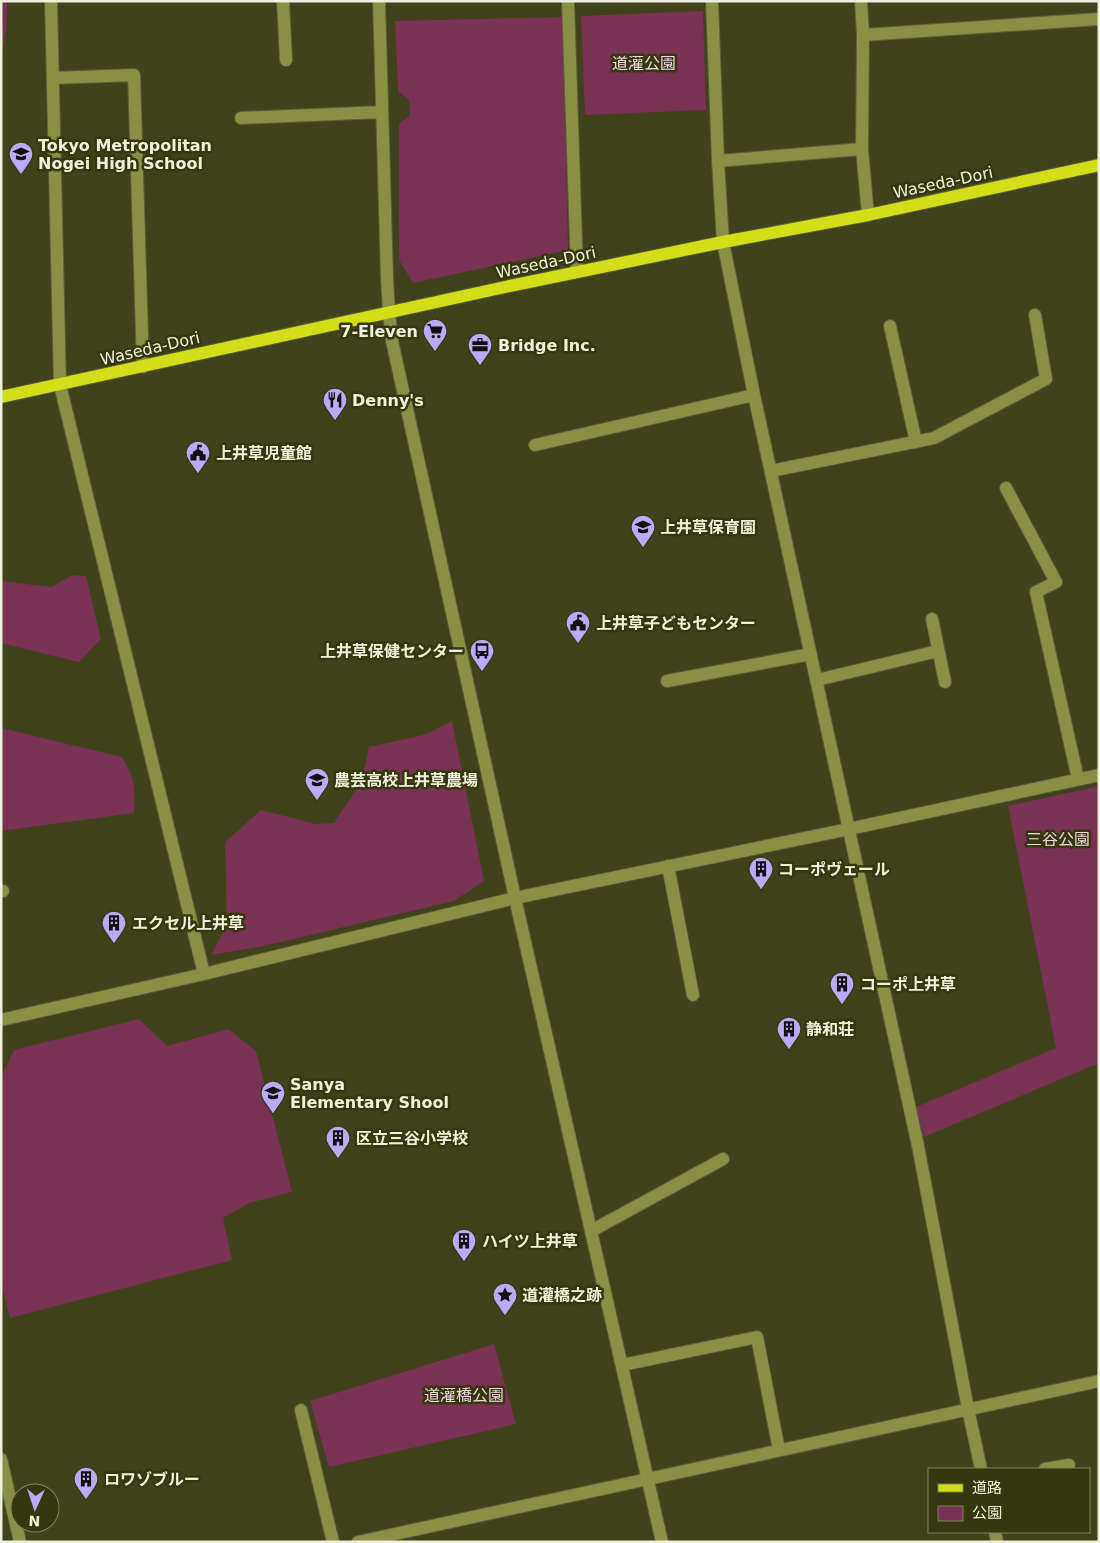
<svg xmlns="http://www.w3.org/2000/svg" width="1100" height="1543" font-family="'DejaVu Sans','Noto Sans JP',sans-serif">
	<style>
		.green { fill: #793254 }
		.lines { fill: none; stroke-linecap: round; stroke-linejoin: round }
		.minor-casing { stroke: #5b5e3a; stroke-width: 14 }
		.major-casing { stroke: #5b5e3a; stroke-width: 14 }
		.minor { stroke: #898f44; stroke-width: 12 }
		.major { stroke: #d3dd18; stroke-width: 12 }
		.labels { text-anchor: middle; stroke-width: 5; stroke-linejoin: round; paint-order: stroke }
		.park-label { font-size: 16px; fill: #f3d3df; stroke: #35380f }
		.poi-label { font-size: 16px; font-weight: bold; fill: #eef1da; stroke: #35380f; text-anchor: start }
		.street-label { font-size: 16px; fill: #eef1da; stroke: #35380f }
	</style>
	<rect width="100%" height="100%" fill="#3f421b"/>
	<path class="green" d="M1 1H7V21L1 61Z
		M703 11 706 110 585 115 581 16Z
		M563 17 568 250 413 283 399 260V123L410 116 409 100 398 91 395 21Z
		M73 575 86 576 101 639 79 662 1 643V581L51 587Z
		M452 721 484 881 454 901 264 946 211 955 227 926 225 842 261 810 316 824 334 823 362 781 369 747 427 734Z
		M1 728 122 757C135 779 136 788 134 813L1 831Z
		M1099 786V1063L924 1137 916 1107 1056 1048 1008 806Z
		M139 1019 167 1046 228 1029 256 1051 292 1192 249 1203 223 1218 232 1260 10 1318 1 1282V1077L14 1050Z
		M494 1344 516 1424 329 1467 310 1401Z"/>
	<g class="lines">
		<defs>
			<path id="minor" d="M51 1 60 385 204 974
				M283 1 286 60
				M379 1 387 278 389 312 392 341 515 898 662 1542
				M568 1 577 272
				M712 1 718 161 723 242 754 395 918 1146 968 1409 981 1469
				M861 1 863 35 862 149 868 215
				M863 35 1099 19
				M53 78 134 75 143 367
				M241 118 382 112
				M718 161 862 149
				M890 326 916 442
				M535 445 754 395
				M771 471 934 438 1046 379 1035 315
				M1006 488 1056 582 1036 592 1078 779
				M932 619 945 682
				M817 680 938 651
				M667 681 811 654
				M668 866 693 995
				M1 891H3
				M1 1020 204 974 515 898 849 829 1099 775
				M591 1231 723 1159
				M622 1365 757 1337 779 1450
				M301 1410 333 1542
				M1 1459 20 1542
				M1045 1469 1069 1465
				M995 1532 997 1542
				M358 1542 1099 1381"/>
			<path id="major" d="M1 397 505 287 723 242 868 215 1099 165"/>
		</defs>
		<use href="#minor" class="minor-casing"/>
		<use href="#major" class="major-casing"/>
		<use href="#minor" class="minor"/>
		<use href="#major" class="major"/>
	</g>
	<defs>
		<symbol id="school-pin" viewBox="-11 -11 22 30"><path d="M0 17L-7.5 6A9.5 9.5 0 1 1 7.5 6Z" fill="#baaaf7" stroke="#35380f"/><path d="M0-5L7-2L0 1L-7-2ZM-4 1L0 2.5L4 1V4Q0 6-4 4Z" fill="#111"/></symbol>
		<symbol id="supermarket-pin" viewBox="-11 -11 22 30"><path d="M0 17L-7.5 6A9.5 9.5 0 1 1 7.5 6Z" fill="#baaaf7" stroke="#35380f"/><path d="M-6-5.5h2.5l.6 2H6L4.5 2H-2.5L-4.4-4H-6ZM-1.5 3.2a1.3 1.3 0 1 0 .1 0ZM3 3.2a1.3 1.3 0 1 0 .1 0Z" fill="#111"/></symbol>
		<symbol id="office-pin" viewBox="-11 -11 22 30"><path d="M0 17L-7.5 6A9.5 9.5 0 1 1 7.5 6Z" fill="#baaaf7" stroke="#35380f"/><path d="M-6-3h4V-5.5h4V-3h4V5H-6ZM-1-4.5V-3h2v-1.5ZM-6 0V1H6V0Z" fill="#111"/></symbol>
		<symbol id="restaurant-pin" viewBox="-11 -11 22 30"><path d="M0 17L-7.5 6A9.5 9.5 0 1 1 7.5 6Z" fill="#baaaf7" stroke="#35380f"/><path d="M-5-6h1v4h1v-4h1v4h1v-4h1v5L-1.5 .5V6h-2V.5L-5-1ZM5-6V6H3V1.5H1.5Q1.5-4 5-6Z" fill="#111"/></symbol>
		<symbol id="civic-pin" viewBox="-11 -11 22 30"><path d="M0 17L-7.5 6A9.5 9.5 0 1 1 7.5 6Z" fill="#baaaf7" stroke="#35380f"/><path d="M-.6-6.5H3V-4.5H.6V-3L4-1V1h2V6H-6V1h2V-1L-.6-3ZM-1.2 2.5V6h2.4V2.5Z" fill="#111"/></symbol>
		<symbol id="bus-pin" viewBox="-11 -11 22 30"><path d="M0 17L-7.5 6A9.5 9.5 0 1 1 7.5 6Z" fill="#baaaf7" stroke="#35380f"/><path d="M-5-6H5V4H4V6H2V4H-2V6H-4V4H-5ZM-3.5-4V0h7V-4ZM-3.5 1.2v1.5H-2V1.2ZM2 1.2v1.5H3.5V1.2Z" fill="#111"/></symbol>
		<symbol id="building-pin" viewBox="-11 -11 22 30"><path d="M0 17L-7.5 6A9.5 9.5 0 1 1 7.5 6Z" fill="#baaaf7" stroke="#35380f"/><path d="M-4-6H4V6H1V3H-1V6H-4ZM-2.5-4.3h1.7v1.8h-1.7ZM.8-4.3h1.7v1.8H.8ZM-2.5-1h1.7V.8h-1.7ZM.8-1h1.7V.8H.8Z" fill="#111"/></symbol>
		<symbol id="sight-pin" viewBox="-11 -11 22 30"><path d="M0 17L-7.5 6A9.5 9.5 0 1 1 7.5 6Z" fill="#baaaf7" stroke="#35380f"/><path d="M0-6L1.8-2.2L6-1.7L2.9 1.2L3.7 5.4L0 3.3L-3.7 5.4L-2.9 1.2L-6-1.7L-1.8-2.2Z" fill="#111"/></symbol>
	</defs>
	<g fill-rule="evenodd">
		<use href="#school-pin" x="7" y="140" width="28" height="38"/>
		<use href="#supermarket-pin" x="421" y="317" width="28" height="38"/>
		<use href="#office-pin" x="466" y="331" width="28" height="38"/>
		<use href="#restaurant-pin" x="321" y="386" width="28" height="38"/>
		<use href="#civic-pin" x="184" y="439" width="28" height="38"/>
		<use href="#school-pin" x="629" y="513" width="28" height="38"/>
		<use href="#civic-pin" x="564" y="609" width="28" height="38"/>
		<use href="#bus-pin" x="468" y="637" width="28" height="38"/>
		<use href="#school-pin" x="303" y="766" width="28" height="38"/>
		<use href="#building-pin" x="747" y="855" width="28" height="38"/>
		<use href="#building-pin" x="100" y="909" width="28" height="38"/>
		<use href="#building-pin" x="828" y="970" width="28" height="38"/>
		<use href="#building-pin" x="775" y="1015" width="28" height="38"/>
		<use href="#school-pin" x="259" y="1079" width="28" height="38"/>
		<use href="#building-pin" x="324" y="1124" width="28" height="38"/>
		<use href="#building-pin" x="450" y="1227" width="28" height="38"/>
		<use href="#sight-pin" x="491" y="1281" width="28" height="38"/>
		<use href="#building-pin" x="72" y="1465" width="28" height="38"/>
	</g>
	<g class="labels">
		<g class="park-label">
			<text x="644" y="69">道灌公園</text>
			<text x="1058" y="845">三谷公園</text>
			<text x="464" y="1401">道灌橋公園</text>
		</g>
		<g class="poi-label">
			<text x="38" y="151">Tokyo Metropolitan<tspan x="38" dy="18">Nogei High School</tspan></text>
			<text x="418" y="337" text-anchor="end">7-Eleven</text>
			<text x="498" y="351">Bridge Inc.</text>
			<text x="352" y="406">Denny's</text>
			<text x="216" y="459">上井草児童館</text>
			<text x="660" y="533">上井草保育園</text>
			<text x="596" y="629">上井草子どもセンター</text>
			<text x="464" y="657" text-anchor="end">上井草保健センター</text>
			<text x="334" y="786">農芸高校上井草農場</text>
			<text x="778" y="875">コーポヴェール</text>
			<text x="132" y="929">エクセル上井草</text>
			<text x="860" y="990">コーポ上井草</text>
			<text x="806" y="1035">静和荘</text>
			<text x="290" y="1090">Sanya<tspan x="290" dy="18">Elementary Shool</tspan></text>
			<text x="356" y="1144">区立三谷小学校</text>
			<text x="482" y="1247">ハイツ上井草</text>
			<text x="522" y="1301">道灌橋之跡</text>
			<text x="104" y="1485">ロワゾブルー</text>
		</g>
		<g class="street-label">
			<text transform="translate(943 182) rotate(-12)" y="6">Waseda-Dori</text>
			<text transform="translate(546 262) rotate(-12)" y="6">Waseda-Dori</text>
			<text transform="translate(150 348) rotate(-13)" y="6">Waseda-Dori</text>
		</g>
	</g>
	<rect width="1100" height="1543" fill="none" stroke="#eef1da" stroke-width="5"/>
	<rect x="928" y="1468" width="162" height="65" fill="#35380f" stroke="#7f8260"/>
	<rect x="938" y="1484" width="25" height="8" fill="#d3dd18" stroke="#7f8260"/>
	<text x="972" y="1493" font-size="15" fill="#eef1da">道路</text>
	<rect x="938" y="1506" width="25" height="15" fill="#793254" stroke="#7f8260"/>
	<text x="972" y="1518" font-size="15" fill="#eef1da">公園</text>
	<g transform="translate(35 1508) rotate(183)"><circle r="24" fill="#35380f" stroke="#7f8260"/>
	<path d="M0-4L9 19L0 12L-9 19Z" fill="#baaaf7"/>
	<text y="-8" font-size="14" font-weight="bold" text-anchor="middle" fill="#eef1da">N</text>
	</g>
</svg>
